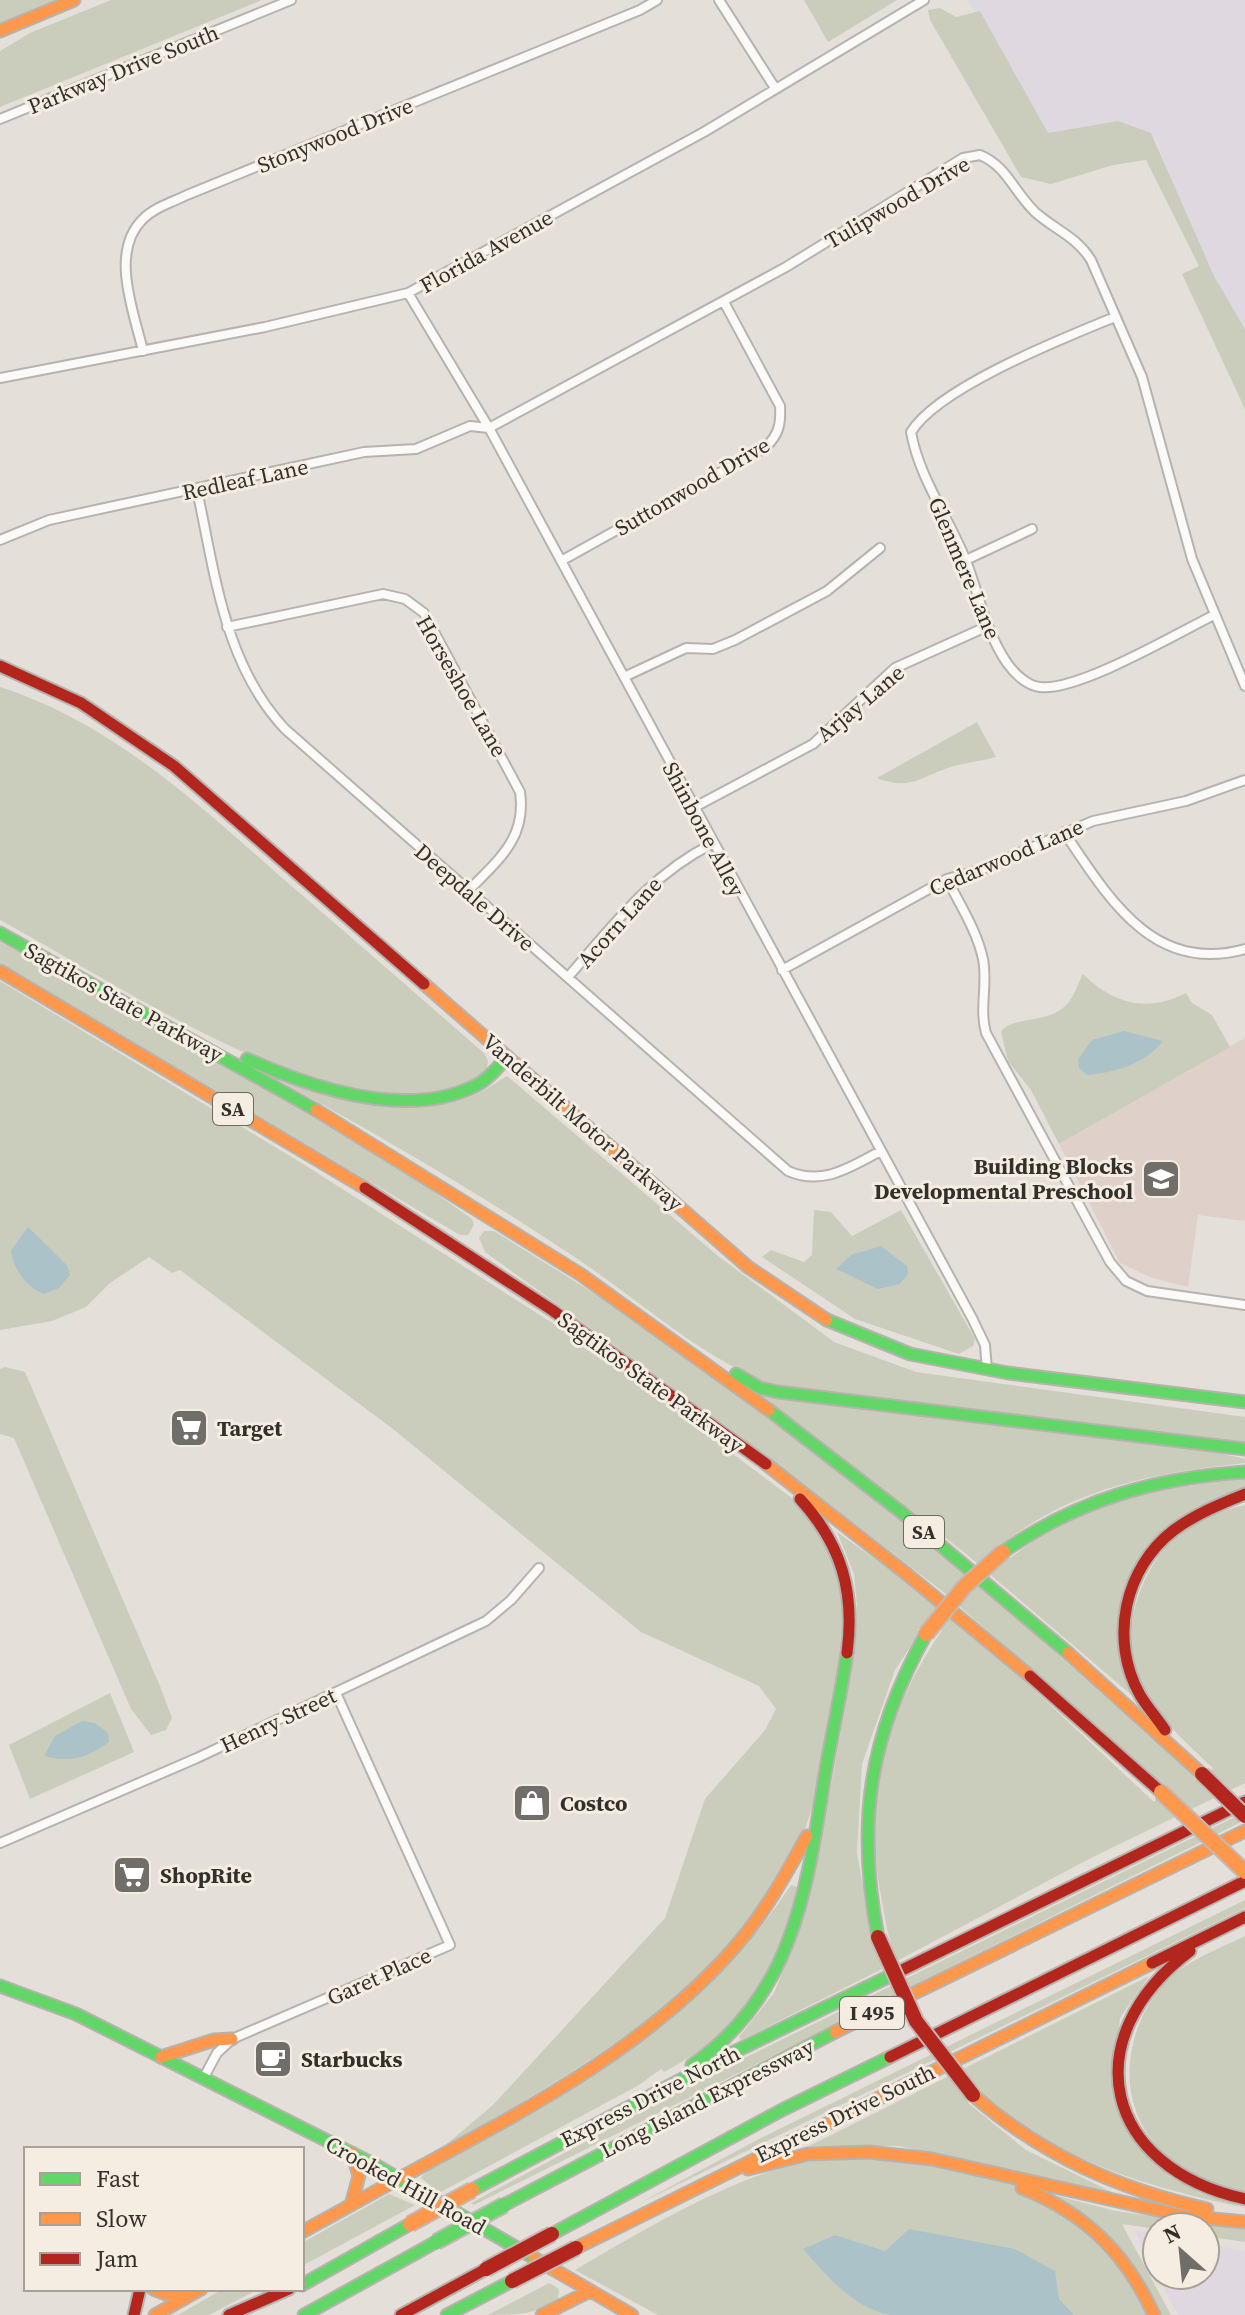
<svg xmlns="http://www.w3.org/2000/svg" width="1245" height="2315" font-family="'Source Serif 4',serif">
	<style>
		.industrial { fill: #e0d8e1 }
		.education { fill: #e0d0ca }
		.green { fill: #cbcdbc; fill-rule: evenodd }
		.water { fill: #abc2c8 }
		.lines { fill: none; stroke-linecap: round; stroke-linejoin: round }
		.street-casing { stroke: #b6b3af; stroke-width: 12 }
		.fast-casing { stroke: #b6b3af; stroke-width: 15 }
		.slow-casing { stroke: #b6b3af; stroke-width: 15 }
		.jam-casing { stroke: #b6b3af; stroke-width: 15 }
		.street { stroke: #fbfaf9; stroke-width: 8 }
		.fast { stroke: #63d668; stroke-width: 11 }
		.slow { stroke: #ff974d; stroke-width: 11 }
		.jam { stroke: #b3261e; stroke-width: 11 }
		.fast-bridge-casing { stroke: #c3b8b5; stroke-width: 18; stroke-linecap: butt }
		.slow-bridge-casing { stroke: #c3b8b5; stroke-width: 18; stroke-linecap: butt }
		.jam-bridge-casing { stroke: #c3b8b5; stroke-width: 18; stroke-linecap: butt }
		.fast-bridge { stroke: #63d668; stroke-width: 14 }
		.slow-bridge { stroke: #ff974d; stroke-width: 14 }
		.jam-bridge { stroke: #b3261e; stroke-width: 14 }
		.labels { text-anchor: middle; stroke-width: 6; stroke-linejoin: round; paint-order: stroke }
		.shield { fill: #f5ede2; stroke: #6d6963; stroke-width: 2 }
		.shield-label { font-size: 20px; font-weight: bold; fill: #33302c }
		.street-label { font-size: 22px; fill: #33302c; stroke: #f5ede2 }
		.poi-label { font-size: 22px; font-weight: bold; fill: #33302c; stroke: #f5ede2; text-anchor: start }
	</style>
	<rect width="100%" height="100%" fill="#e4dfd9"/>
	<path class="industrial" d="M968 0H1245V385L1156 139 1048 151Z
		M1134 2230 1157 2234V2275Z
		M1205 2243 1245 2251V2315H1178L1157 2275H1205Z"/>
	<path class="education" d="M1245 1038V1221L1198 1215 1188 1287 1152 1278 1120 1263 1059 1144Z"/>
	<path class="green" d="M0 0H59L0 25Z
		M111 0H262L0 107V51L30 33Z
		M804 0H897L828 42Z
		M940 8 956 17 980 11 1048 133 1118 121 1151 133 1214 276 1245 329V409L1182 274 1199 266 1146 160 1113 165 1051 184 1021 177 930 20 928 10Z
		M0 687C110 722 196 802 281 877 349 935 416 994 484 1053L488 1061 486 1074C473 1079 460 1087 447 1090 321 1125 109 978 0 920Z
		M977 722 996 757C981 761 965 763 951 767 919 777 912 791 877 778Z
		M0 942 203 1051 379 1153 472 1219 474 1225 468 1235H460L0 963Z
		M1083 974C1113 1004 1147 1013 1186 993L1192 1003 1212 1015 1230 1047 1059 1144 1031 1090 1008 1061 1001 1032C1009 1017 1048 1023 1064 1007 1074 999 1077 985 1083 974Z
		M0 981 300 1162 587 1345 793 1499C851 1565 845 1602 836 1684 829 1747 816 1820 783 1875 707 2001 566 2077 442 2148L493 2105 665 1918 705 1799 765 1730 776 1709 759 1686 641 1632 393 1429 180 1270 172 1273 149 1257 110 1283 86 1307 52 1321 0 1330ZM28 1228 67 1265 11 1250Z
		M507 1076 718 1256 834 1342 916 1372 1245 1417V1442L770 1384C696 1355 634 1295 567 1252 474 1190 378 1135 280 1081 342 1098 405 1115 469 1097 482 1093 495 1083 507 1076Z
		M814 1210 831 1212 852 1236 901 1210 975 1339 973 1346 959 1354 855 1319 762 1257 771 1250 804 1262 812 1255Z
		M484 1231H494L645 1325 807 1445 983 1587 1200 1782 1213 1768C1184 1741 1151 1711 1136 1674 1119 1631 1143 1562 1179 1535 1198 1520 1221 1510 1245 1505V1783L1089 1859 897 1961C888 1940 885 1918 881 1896 862 1792 885 1716 942 1630L928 1620 895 1670 862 1764 857 1852 869 1922 882 1969 741 2040 739 2037 774 1993 800 1928 822 1835 845 1707 857 1606 854 1574 837 1532 920 1591 1001 1659 1154 1802 1167 1788 942 1591 739 1435 485 1252 479 1238Z
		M5 1367 25 1372 160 1686 172 1718 166 1730 151 1735 131 1709 14 1438 0 1434V1369Z
		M755 1390 1203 1449 1245 1459V1463C1155 1473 1074 1487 1001 1545L1011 1558C1086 1496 1145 1492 1238 1479H1245V1489C1190 1507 1123 1545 1121 1612 1120 1639 1131 1671 1135 1698L965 1553Z
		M110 1693 134 1752 30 1799 9 1745Z
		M1245 1812V1820L474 2205 471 2203 712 2074Z
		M791 1885 797 1887C775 1983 752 2024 664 2072L661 2069 639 2085 439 2193 421 2178 425 2173C473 2146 518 2115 564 2084 659 2022 727 1982 791 1885Z
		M1245 1900V1908L638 2204 757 2140Z
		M1245 1936V2192C1233 2189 1220 2188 1209 2185 1198 2181 1187 2171 1178 2165 1116 2122 1117 2042 1161 1987 1181 1962 1217 1950 1245 1936Z
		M1149 1976 1120 2018 1115 2064 1140 2147 1170 2177 1202 2194 1245 2208C1172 2192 1102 2174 1038 2135 1017 2122 998 2105 979 2091L968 2103 1026 2150 1124 2198 899 2146H809Z
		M849 2157 924 2162 1116 2211 1245 2229V2242L1205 2236V2227L1157 2229 1122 2224 1171 2315H658L575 2270C634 2235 727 2180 793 2165 811 2160 831 2160 849 2157Z
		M389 2194 415 2205 302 2266V2243Z
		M549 2283 559 2289 558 2299C537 2315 514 2315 488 2315Z
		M223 2289H259L209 2315H178Z"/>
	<path class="water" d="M1124 1031 1163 1041C1145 1064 1114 1073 1087 1075L1079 1068 1078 1059 1092 1040Z
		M28 1227 67 1265 70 1275 59 1288 44 1294C27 1288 13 1269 11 1250Z
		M881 1246 907 1266 908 1274 900 1284 878 1289 836 1269 851 1255Z
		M82 1721 95 1723 108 1733 109 1742C88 1758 69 1763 44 1756L55 1736Z
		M909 2229 1015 2249 1055 2271 1059 2299 1074 2315H891C854 2309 828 2277 803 2249L835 2235 885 2251Z"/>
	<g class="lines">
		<defs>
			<path id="street" d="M719 0 775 88
				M0 119 291 0
				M408 293 489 428 972 1318 985 1345 987 1370
				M1115 317C1064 338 939 387 911 432 919 478 949 518 966 561 979 594 986 633 1007 663 1014 673 1027 686 1040 687 1077 692 1178 633 1214 615
				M143 351C134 312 109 252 143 219 155 207 173 202 187 195L640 10 657 0
				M0 378 265 327 408 293 704 132 924 0
				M197 490C215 573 224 664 285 729L788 1171C822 1186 849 1168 879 1152
				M0 540 49 520 364 452 416 449 470 426 489 428 786 267 963 158 980 155C1007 166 1014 192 1035 212 1055 230 1076 236 1091 260L1142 377 1192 559 1245 686
				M966 560 1032 529
				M561 561 766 447C779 434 781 424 780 406L724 302
				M227 627 383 594 405 599 424 613 520 792C527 839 497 861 467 892
				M624 677 686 648 713 649 735 640 827 591 880 548
				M693 808 813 744 895 668 988 626
				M1064 832C1108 897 1153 975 1245 949
				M947 879C960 905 977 931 983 959 988 984 979 1008 986 1033L1110 1262 1126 1281 1147 1291 1245 1305
				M782 970 947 879 980 870 1093 821 1186 801 1245 780
				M568 977C612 927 651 874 712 844
				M0 1843 197 1758 486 1621 511 1600 539 1568
				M203 2079 217 2053 232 2039 450 1945 336 1693"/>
			<path id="fast" d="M0 933 316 1110
				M247 1059C312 1088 406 1120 475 1086 488 1080 498 1067 507 1057
				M827 1320 910 1354 1008 1373 1245 1402
				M736 1374 760 1388 778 1392 1245 1449
				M769 1410 901 1512 1068 1653
				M1003 1552C1077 1500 1155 1478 1245 1472
				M878 1937C856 1823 869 1736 926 1634
				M0 1986 76 2014 377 2166 534 2258
				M692 2065C794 1995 807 1888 825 1774 832 1734 841 1694 847 1653
				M472 2190 728 2055 894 1974
				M504 2205 835 2032
				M552 2234 784 2109 890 2057
				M302 2285 410 2224
				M304 2315 436 2242
				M447 2315 512 2281"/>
			<path id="slow" d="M0 31 74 0
				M0 971 365 1188
				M424 984 748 1267 827 1320
				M316 1110 580 1274 769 1410
				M766 1464 908 1575 1030 1676
				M1068 1653 1202 1774
				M835 2032 1245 1831
				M161 2057 214 2040 232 2039
				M973 2095C1042 2155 1118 2189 1207 2209
				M748 2169 808 2154 869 2152 932 2159 1184 2216 1245 2222
				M398 2179C516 2115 644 2051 734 1948 764 1914 785 1876 807 1836
				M1022 2188C1085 2213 1126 2253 1154 2315
				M351 2205 359 2176 352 2153
				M302 2232 398 2179
				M576 2248 1152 1963
				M534 2258 632 2315
				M153 2289 166 2294 190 2291
				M155 2315 201 2289
				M542 2315 590 2291"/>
			<path id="jam" d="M0 666 81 703 174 766 424 984
				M365 1188 552 1310 766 1464
				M800 1499C842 1545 855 1592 847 1653
				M1030 1676 1161 1792
				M1165 1730C1157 1718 1147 1707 1140 1695 1109 1640 1124 1568 1174 1530 1196 1514 1220 1504 1245 1494
				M1190 1951C1073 2039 1104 2168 1245 2199
				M1152 1963 1245 1917
				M894 1974 1245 1802
				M890 2057 1245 1881
				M134 2315 140 2289
				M229 2315 289 2289
				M401 2315 486 2269"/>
		</defs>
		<use href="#street" class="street-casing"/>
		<use href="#fast" class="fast-casing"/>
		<use href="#slow" class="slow-casing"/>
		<use href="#jam" class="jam-casing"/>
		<use href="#street" class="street"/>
		<use href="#fast" class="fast"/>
		<use href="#slow" class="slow"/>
		<use href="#jam" class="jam"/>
		<defs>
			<path id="fast-bridge" d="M436 2242 504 2205"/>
			<path id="slow-bridge" d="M926 1634 965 1586 1003 1552
				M1161 1792 1245 1872
				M410 2224 472 2190"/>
			<path id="jam-bridge" d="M1202 1774 1245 1816
				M878 1937 916 2021 973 2095
				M486 2269 552 2234
				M512 2281 576 2248"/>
		</defs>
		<use href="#fast-bridge" class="fast-bridge-casing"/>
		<use href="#slow-bridge" class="slow-bridge-casing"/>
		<use href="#jam-bridge" class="jam-bridge-casing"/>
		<use href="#fast-bridge" class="fast-bridge"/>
		<use href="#slow-bridge" class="slow-bridge"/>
		<use href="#jam-bridge" class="jam-bridge"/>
	</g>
	<defs>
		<symbol id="school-square" viewBox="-11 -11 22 22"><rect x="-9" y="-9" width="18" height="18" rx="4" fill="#716d69" stroke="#f5ede2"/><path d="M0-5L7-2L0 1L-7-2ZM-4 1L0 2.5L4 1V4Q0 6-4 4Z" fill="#fff"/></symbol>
		<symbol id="supermarket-square" viewBox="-11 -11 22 22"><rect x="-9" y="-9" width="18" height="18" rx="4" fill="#716d69" stroke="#f5ede2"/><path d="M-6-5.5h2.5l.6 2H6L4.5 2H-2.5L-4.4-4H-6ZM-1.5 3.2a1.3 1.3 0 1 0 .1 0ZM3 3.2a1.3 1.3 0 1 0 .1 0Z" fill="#fff"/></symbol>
		<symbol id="shop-square" viewBox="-11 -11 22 22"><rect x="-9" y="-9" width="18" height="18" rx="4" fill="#716d69" stroke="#f5ede2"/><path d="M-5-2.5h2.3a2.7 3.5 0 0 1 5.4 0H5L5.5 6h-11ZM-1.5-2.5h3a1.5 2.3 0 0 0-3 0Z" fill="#fff"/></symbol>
		<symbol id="cafe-square" viewBox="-11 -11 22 22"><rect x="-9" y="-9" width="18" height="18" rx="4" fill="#716d69" stroke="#f5ede2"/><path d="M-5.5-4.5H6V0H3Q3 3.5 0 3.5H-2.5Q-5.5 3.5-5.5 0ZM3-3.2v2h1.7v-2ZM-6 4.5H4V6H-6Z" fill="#fff"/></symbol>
	</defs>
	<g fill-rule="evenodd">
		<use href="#school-square" x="1139" y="1157" width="44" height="44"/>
		<use href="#supermarket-square" x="167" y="1406" width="44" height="44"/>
		<use href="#shop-square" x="510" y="1781" width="44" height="44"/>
		<use href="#supermarket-square" x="110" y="1853" width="44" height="44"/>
		<use href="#cafe-square" x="251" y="2037" width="44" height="44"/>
	</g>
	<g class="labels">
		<g class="shield">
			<rect x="213" y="1093" width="40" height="32" rx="6"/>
			<rect x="904" y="1516" width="40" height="32" rx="6"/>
			<rect x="840" y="1997" width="64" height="32" rx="6"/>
		</g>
		<g class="shield-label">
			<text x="233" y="1116">SA</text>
			<text x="924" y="1539">SA</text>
			<text x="872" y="2020">I 495</text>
		</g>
		<g class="street-label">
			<text transform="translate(123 69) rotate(-22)" y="8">Parkway Drive South</text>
			<text transform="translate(335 135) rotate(-22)" y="8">Stonywood Drive</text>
			<text transform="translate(897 202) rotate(-30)" y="8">Tulipwood Drive</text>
			<text transform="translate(486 251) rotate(-29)" y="8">Florida Avenue</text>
			<text transform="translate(245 479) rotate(-12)" y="8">Redleaf Lane</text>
			<text transform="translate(692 486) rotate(-30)" y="8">Suttonwood Drive</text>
			<text transform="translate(965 568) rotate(67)" y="8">Glenmere Lane</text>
			<text transform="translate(462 686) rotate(60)" y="8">Horseshoe Lane</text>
			<text transform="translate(860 703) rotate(-40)" y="8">Arjay Lane</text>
			<text transform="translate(704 829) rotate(62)" y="8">Shinbone Alley</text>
			<text transform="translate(1006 857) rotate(-23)" y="8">Cedarwood Lane</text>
			<text transform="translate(475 897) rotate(41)" y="8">Deepdale Drive</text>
			<text transform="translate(619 922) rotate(-48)" y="8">Acorn Lane</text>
			<text transform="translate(124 1002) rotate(29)" y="8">Sagtikos State Parkway</text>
			<text transform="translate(583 1122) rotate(41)" y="8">Vanderbilt Motor Parkway</text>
			<text transform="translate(651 1382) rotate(36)" y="8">Sagtikos State Parkway</text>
			<text transform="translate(278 1720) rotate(-25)" y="8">Henry Street</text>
			<text transform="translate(379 1976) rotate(-24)" y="8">Garet Place</text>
			<text transform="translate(650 2096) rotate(-27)" y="8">Express Drive North</text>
			<text transform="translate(707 2098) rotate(-27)" y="8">Long Island Expressway</text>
			<text transform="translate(845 2113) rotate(-26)" y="8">Express Drive South</text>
			<text transform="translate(406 2185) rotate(29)" y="8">Crooked Hill Road</text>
		</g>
		<g class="poi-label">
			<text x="1133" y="1174" text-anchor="end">Building Blocks<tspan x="1133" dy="25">Developmental Preschool</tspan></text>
			<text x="217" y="1436">Target</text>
			<text x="560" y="1811">Costco</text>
			<text x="160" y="1883">ShopRite</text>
			<text x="301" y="2067">Starbucks</text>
		</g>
	</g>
	<rect x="24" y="2147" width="280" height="144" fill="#f5ede2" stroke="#a7a199" stroke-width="2"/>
	<rect x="40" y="2173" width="40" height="12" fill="#63d668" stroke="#a7a199" stroke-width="2"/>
	<text x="96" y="2187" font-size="24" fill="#33302c">Fast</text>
	<rect x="40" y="2213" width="40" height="12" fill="#ff974d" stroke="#a7a199" stroke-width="2"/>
	<text x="96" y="2227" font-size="24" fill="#33302c">Slow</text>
	<rect x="40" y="2253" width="40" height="12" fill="#b3261e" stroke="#a7a199" stroke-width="2"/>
	<text x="96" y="2267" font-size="24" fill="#33302c">Jam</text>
	<g transform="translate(1181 2251) rotate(333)"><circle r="38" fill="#f5ede2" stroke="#a7a199" stroke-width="2"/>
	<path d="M0-6L14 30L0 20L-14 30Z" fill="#716d69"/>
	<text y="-12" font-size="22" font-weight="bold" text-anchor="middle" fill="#33302c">N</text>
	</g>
</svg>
